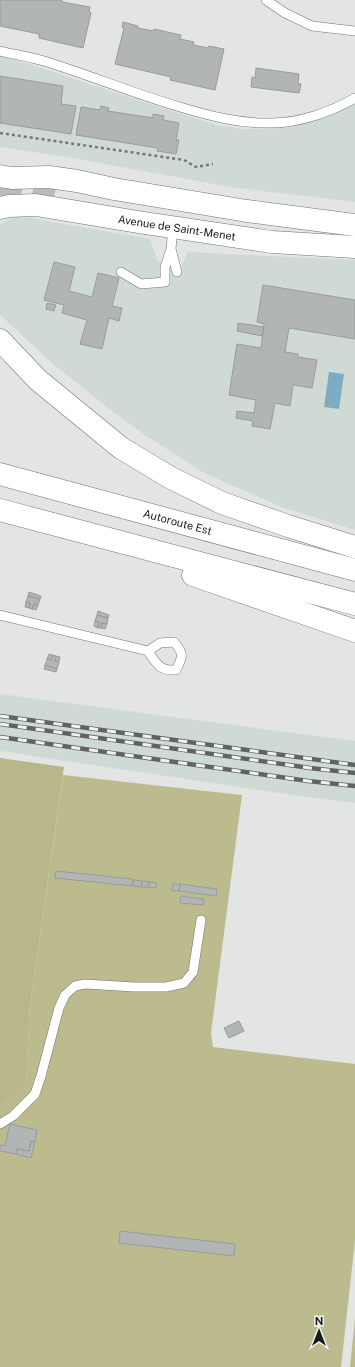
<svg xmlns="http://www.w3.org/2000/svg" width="355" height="1367" font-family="'Public Sans',sans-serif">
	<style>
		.built { fill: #cfdad5 }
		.green { fill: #bbbb8d }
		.forest { fill: #b7b789 }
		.water { fill: #7bacc4 }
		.building { fill: #b1b5b5; stroke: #989c9c }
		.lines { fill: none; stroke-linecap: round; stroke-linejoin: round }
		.primary-tunnel { stroke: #babcbc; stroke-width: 22; stroke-dasharray: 22 11; stroke-linecap: butt }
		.lane-casing { stroke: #707372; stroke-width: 10 }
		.primary-casing { stroke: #707372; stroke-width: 23 }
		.highway-casing { stroke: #707372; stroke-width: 23 }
		.path { stroke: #757776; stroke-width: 2.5; stroke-dasharray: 3 3; stroke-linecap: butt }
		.lane { stroke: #fff; stroke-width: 9 }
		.primary { stroke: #fff; stroke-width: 22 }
		.highway { stroke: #fff; stroke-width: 22 }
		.rail-casing { stroke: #616262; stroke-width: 4.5 }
		.rail { stroke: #eff3f1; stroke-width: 3; stroke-dasharray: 9; stroke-linecap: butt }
		.labels { text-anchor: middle; stroke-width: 3; stroke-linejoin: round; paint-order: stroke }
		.street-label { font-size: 11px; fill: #191a1a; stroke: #eff3f1 }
	</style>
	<rect width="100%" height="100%" fill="#e2e5e4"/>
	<path class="built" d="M0 56 39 67 153 105 217 125 242 129 281 128 302 124 335 112 355 104V202L230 187 67 157 0 147Z
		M14 217H25L150 239 158 262 181 267 188 252 355 260V530L282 507 204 473 145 435 107 407 52 363 0 315V225L3 222Z
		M0 694 355 741V803L292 795 0 751Z"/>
	<path class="green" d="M63 775 242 795 211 1033 213 1047 355 1064V1241L341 1367H0V1105L26 1083 30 1004Z
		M355 1318V1367H350Z"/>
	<path class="forest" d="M0 758 64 767 30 1004 26 1084 0 1105Z"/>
	<path class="water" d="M329 372 344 374 339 409 324 407Z"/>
	<path class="building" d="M0 0H62V2L90 7 89 12 91 13 83 48 39 38V34L0 26Z
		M123 22 138 26V28L153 31 154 29 181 35 180 39 194 42 193 45 208 48 209 46 224 49 215 90 170 80 171 77 115 64 124 28 122 27Z
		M256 68 299 74 298 83 301 84 299 93 251 87 252 77 255 78Z
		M0 76 63 86 61 104 76 106 71 134 0 123Z
		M101 106 109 108 108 111 153 118V114L164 116 163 120 179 123 176 140H179L176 154 157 151 158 148 76 135 81 107 100 110Z
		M54 262 75 267 69 291 92 297 98 273 119 278 112 306 122 308 119 321 109 318 102 349 80 344 87 320 62 313 64 305 44 300Z
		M263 285 355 300V339L289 328 285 352 298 354V357L317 360 312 388 293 385 290 406 275 403 270 429 252 426 253 421 236 418 237 411 254 413 256 400 229 395 237 344 261 348 264 324 257 322Z
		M47 303 56 305 54 311 46 309Z
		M238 323 264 327 262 336 237 331Z
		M29 592 41 596 40 599 28 596Z
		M28 596 40 599 38 605 34 604 32 609 29 608 30 603 26 602Z
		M26 602 30 603 29 608 25 607Z
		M34 604 38 605 36 610 32 609Z
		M98 611 109 615 108 618 97 615Z
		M97 615 108 618 107 624 102 623 101 628H98L99 622 95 621Z
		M95 621 99 622 98 628 94 626Z
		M102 623 107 624 105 629 101 628Z
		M49 654 53 655 51 660 47 659Z
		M53 655 56 656 55 661 59 662 57 669 45 665 47 659 51 660Z
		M56 656 60 657 59 662 55 661Z
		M45 665 57 669 56 672 44 669Z
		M56 871 133 879 132 886 55 878Z
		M134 880 142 881 141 887 133 886Z
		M142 881 149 882 148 887H141Z
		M149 882 157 883 156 888 148 887Z
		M173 884H180L179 891H172Z
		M180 884 217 889 216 896 179 891Z
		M181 896 204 899 203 905 180 903Z
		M239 1021 244 1031 229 1038 224 1028Z
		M10 1124 37 1130 35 1142 31 1141 29 1151 17 1149 16 1154 0 1151V1145L5 1146Z
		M31 1141 35 1142 31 1158 16 1154 17 1149 29 1151Z
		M120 1231 235 1244 234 1256 119 1243Z"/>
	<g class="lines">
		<path class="primary-tunnel" d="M0 188 64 199"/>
		<defs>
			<path id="lane" d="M266 0 285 13 312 26 355 31
				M0 51C16 55 32 57 47 62 92 76 135 94 180 107 210 116 240 124 272 123 299 123 331 112 355 98
				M171 249 177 272
				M121 272 141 284 165 282V267L171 249 173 227
				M0 615 148 651C157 664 159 671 176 670 183 657 184 653 174 642L160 643 148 651
				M0 1124 13 1116 35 1094 41 1076 59 1008 65 995 75 986 85 984 134 987H166L184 983 193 972 201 920"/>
			<g id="primary">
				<path d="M0 176 12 178 49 177 77 181 114 189 247 211 355 225"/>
				<path id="s1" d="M0 208 9 206 36 205 138 222 272 242 355 247"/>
			</g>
			<g id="highway">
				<path d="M0 340 38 380 121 448 171 478 222 503 288 526 355 547"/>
				<path id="s2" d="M0 474 355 570"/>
				<path d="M0 510 355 604"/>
				<path d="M193 575 355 631"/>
			</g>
		</defs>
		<use href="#lane" class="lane-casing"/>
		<use href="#primary" class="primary-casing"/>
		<use href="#highway" class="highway-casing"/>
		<path class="path" d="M0 133 184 160 196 167 213 164"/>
		<use href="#lane" class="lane"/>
		<use href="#primary" class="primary"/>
		<use href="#highway" class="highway"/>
		<defs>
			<path id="rail" d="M0 716 355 765
				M0 724 310 768 355 773
				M0 737 308 781 355 786"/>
		</defs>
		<use href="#rail" class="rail-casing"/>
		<use href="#rail" class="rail"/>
	</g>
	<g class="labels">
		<g class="street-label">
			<text dy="4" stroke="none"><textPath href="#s1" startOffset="179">Avenue de Saint-Menet</textPath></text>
			<text dy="4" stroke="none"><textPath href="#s2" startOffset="184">Autoroute Est</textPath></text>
		</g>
	</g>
	<g transform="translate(319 1331)" stroke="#eff3f1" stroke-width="3" paint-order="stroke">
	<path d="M0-3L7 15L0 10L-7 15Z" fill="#191a1a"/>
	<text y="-6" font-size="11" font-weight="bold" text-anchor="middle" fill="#191a1a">N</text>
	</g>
</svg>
